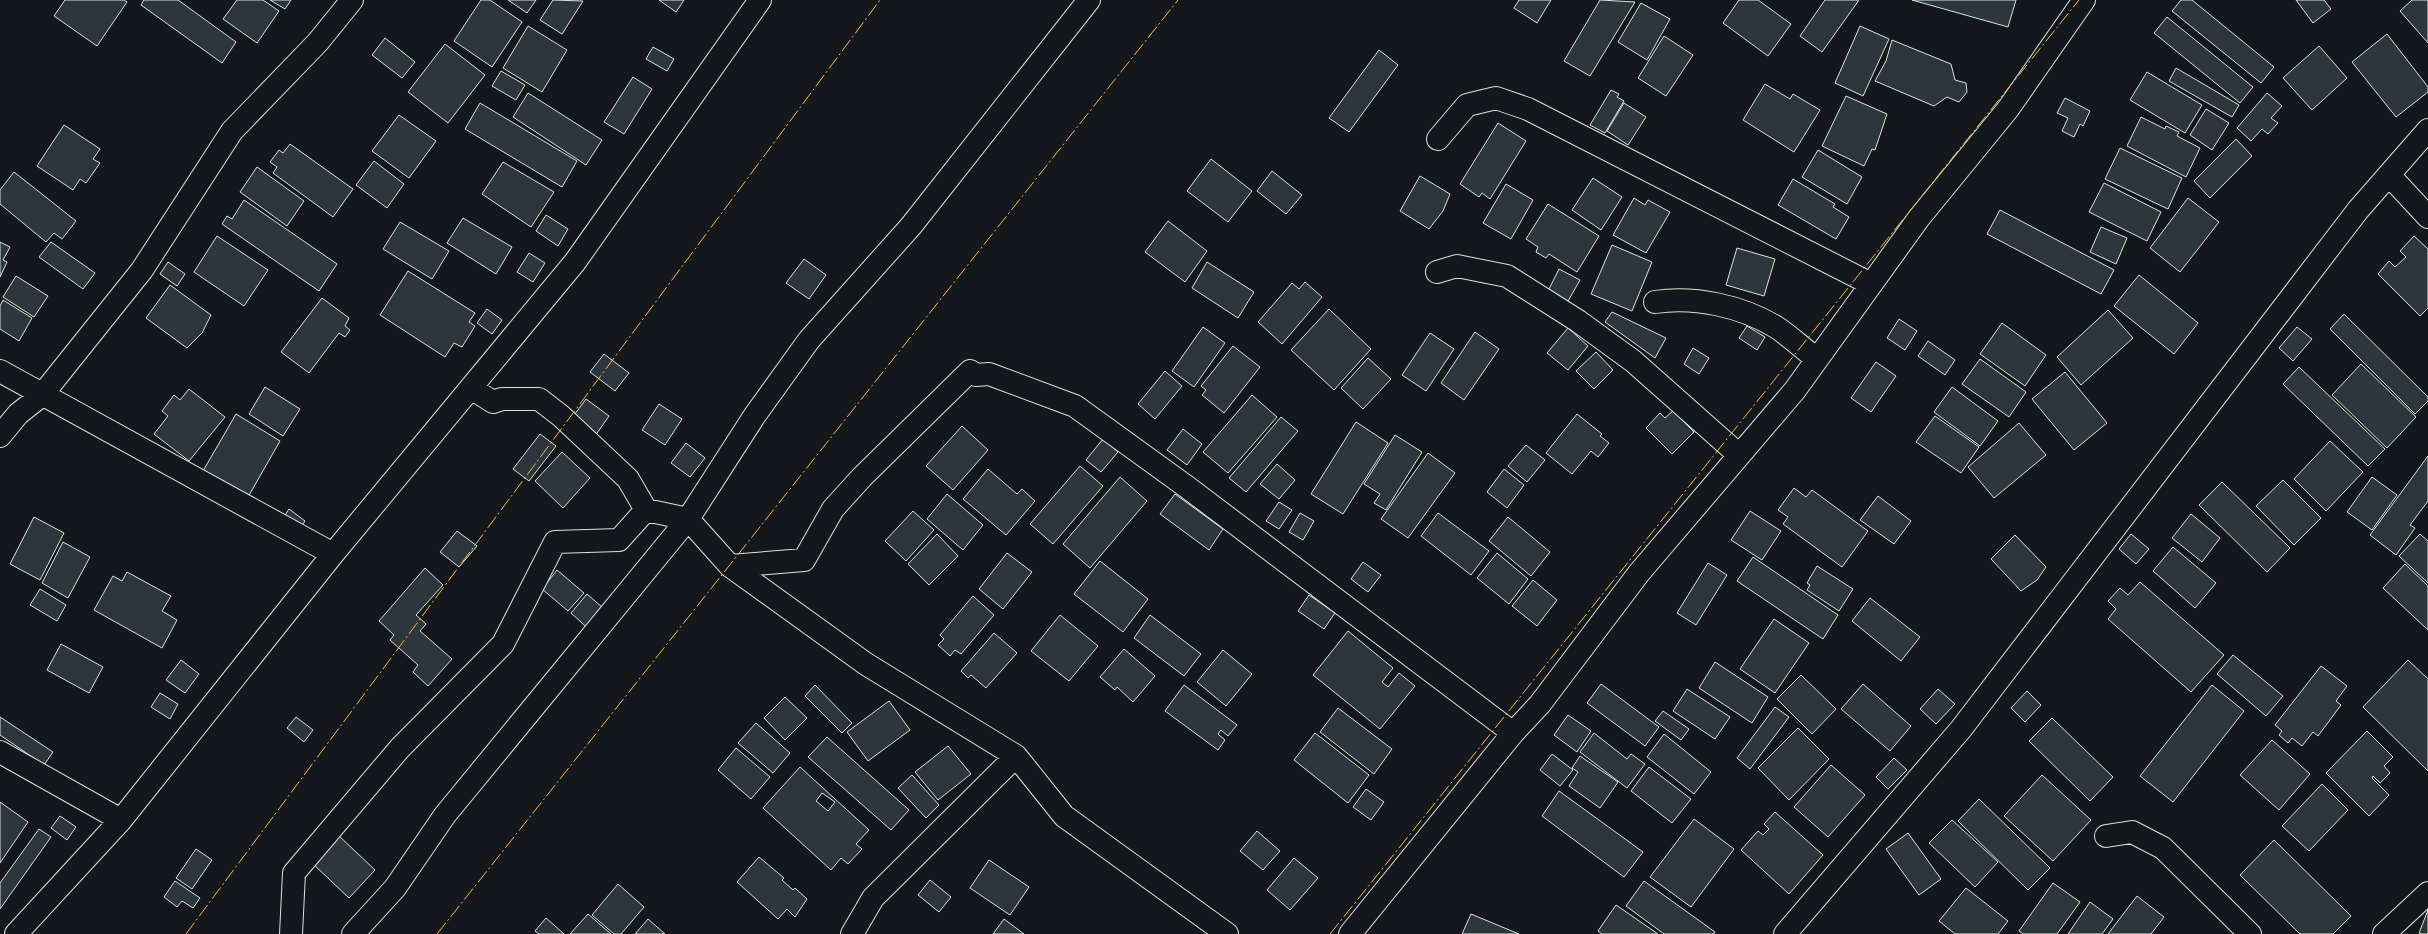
<svg xmlns="http://www.w3.org/2000/svg" width="2428" height="934" font-family="'Nunito Sans',sans-serif">
	<style>
		.building { fill: #2c363c; stroke: #d8e6dc; fill-rule: evenodd }
		.lines { fill: none; stroke-linecap: round; stroke-linejoin: round }
		.street-casing { stroke: #d8e6dc; stroke-width: 24 }
		.street { stroke: #14181c; stroke-width: 22 }
		.power { stroke: #ffb74d; stroke-width: 1; stroke-dasharray: 14 3 2 3; stroke-linecap: butt }
	</style>
	<rect width="100%" height="100%" fill="#14181c"/>
	<path class="building" d="M65 0H124L127 2 97 46 54 16Z
		M144 0H178L236 42 222 63 141 5Z
		M237 0H263L279 11 257 43 223 19Z
		M270 0H291L285 9Z
		M481 0H490L522 22 492 67 454 41Z
		M508 0H536L527 13Z
		M553 0 583 1 562 34 540 20Z
		M659 0H684L676 12Z
		M1519 0H1551L1537 23 1514 8Z
		M1600 0 1635 2 1590 76 1564 61Z
		M1739 0H1758L1791 24 1768 56 1723 23Z
		M1825 0H1859L1822 52 1800 36Z
		M1912 0H2016L2008 27Z
		M2181 0H2192L2274 67 2261 83 2172 11Z
		M2296 0H2324L2331 9 2313 23Z
		M2412 0H2428V43L2400 11Z
		M1641 3 1670 19 1647 60 1618 42Z
		M2167 17 2253 87 2240 103 2154 33Z
		M528 26 567 50 542 92 503 68Z
		M1860 26 1889 39 1863 96 1835 83Z
		M2387 34 2428 87V92L2396 117 2352 62Z
		M1664 36 1693 55 1666 96 1638 78Z
		M385 38 415 62 402 78 372 55Z
		M1892 40 1951 64 1955 80 1966 83 1967 92 1959 102 1947 97 1934 106 1875 81 1886 61Z
		M445 44 485 75 448 123 408 92Z
		M2319 46 2347 78 2312 110 2283 78Z
		M653 47 674 59 667 71 646 59Z
		M1379 50 1398 65 1349 132 1329 118Z
		M2176 68 2239 105 2232 117 2169 81Z
		M501 71 525 85 516 100 492 86Z
		M2147 72 2202 105 2185 133 2130 100Z
		M633 77 652 89 624 134 604 122Z
		M1765 84 1790 99 1793 94 1820 110 1794 152 1743 120Z
		M1611 90 1619 94 1617 97 1624 101 1605 133 1590 125Z
		M528 93 602 140 586 165 513 117Z
		M2267 93 2282 106 2271 118 2278 123 2268 134 2262 129 2251 141 2237 128Z
		M1846 96 1887 114 1875 150 1872 149 1864 166 1822 146Z
		M2065 98 2090 111 2083 126 2080 124 2074 137 2062 131 2068 118 2057 113Z
		M480 103 577 161 562 187 465 129Z
		M1624 103 1646 117 1628 145 1607 131Z
		M2206 109 2229 123 2212 150 2190 135Z
		M399 115 436 141 409 178 372 151Z
		M2141 117 2165 129 2166 126 2179 132 2177 136 2200 148 2186 177 2127 146Z
		M1498 123 1526 141 1490 199 1482 193 1479 197 1460 184Z
		M64 125 100 149 93 159 100 163 86 183 80 179 73 190 37 166Z
		M2236 139 2252 156 2210 198 2194 181Z
		M290 144 353 189 333 217 273 173 277 167 270 162 279 150 283 153Z
		M2120 148 2182 178 2168 209 2105 179Z
		M1818 150 1862 177 1847 204 1802 177Z
		M1211 159 1252 191 1228 222 1187 191Z
		M374 161 404 184 387 208 356 185Z
		M503 162 554 192 531 227 482 194Z
		M257 167 304 201 287 226 240 192Z
		M1272 171 1302 195 1286 214 1257 191Z
		M14 172 76 221 62 239 54 233 46 242 0 204V190Z
		M1420 176 1450 194 1443 211 1429 229 1400 211Z
		M1593 178 1622 197 1601 230 1572 210Z
		M1793 179 1835 204 1833 207 1849 217 1836 239 1778 205Z
		M2104 183 2161 212 2147 241 2089 212Z
		M1506 184 1533 200 1511 239 1483 223Z
		M1634 198 1645 205 1648 200 1670 212 1646 253 1613 235Z
		M2188 198 2219 222 2180 272 2150 248Z
		M244 200 337 264 319 291 222 224 227 216 232 219Z
		M1548 204 1599 236 1577 272 1549 254 1546 258 1536 252 1538 247 1526 239Z
		M2000 210 2114 270 2101 294 1987 234Z
		M546 215 568 229 558 246 536 231Z
		M463 218 512 247 496 274 447 243Z
		M1168 221 1207 251 1185 282 1145 252Z
		M400 222 449 251 432 279 383 249Z
		M2101 227 2127 238 2116 264 2090 252Z
		M217 236 268 270 244 306 194 272Z
		M2414 236 2428 249V308L2420 316 2378 274 2389 261 2395 267 2406 257 2400 251Z
		M0 242 10 247 3 260 7 262 0 277Z
		M51 242 95 273 83 289 39 257Z
		M1612 245 1652 262 1632 311 1591 294Z
		M1737 248 1775 259 1764 296 1726 285Z
		M529 253 545 263 533 282 517 272Z
		M804 259 826 275 809 299 786 283Z
		M168 262 185 274 177 286 160 274Z
		M1207 262 1254 292 1238 318 1192 288Z
		M1559 269 1580 280 1568 301 1548 291Z
		M408 271 475 313 469 322 475 326 462 347 454 343 445 357 380 315Z
		M2139 275 2198 323 2174 354 2114 306Z
		M16 276 48 296 34 317 3 297Z
		M1305 282 1322 297 1282 344 1258 322 1292 283 1299 289Z
		M170 285 211 315 202 333 187 348 146 318Z
		M322 298 349 318 345 326 350 330 345 337 339 333 309 373 281 352Z
		M3 300 32 318 19 341 0 329V306Z
		M487 309 502 320 492 334 477 323Z
		M1329 309 1371 349 1334 390 1291 350Z
		M2108 310 2133 338 2081 385 2057 357Z
		M1612 312 1666 338 1655 358 1605 322Z
		M2344 314 2428 397V401L2415 414 2330 329Z
		M1899 319 1917 331 1905 350 1887 338Z
		M2002 323 2046 355 2025 386 1980 354Z
		M1747 326 1765 337 1757 350 1739 338Z
		M1203 327 1225 343 1194 387 1172 371Z
		M2297 327 2312 339 2293 361 2279 348Z
		M1568 328 1588 346 1568 370 1547 353Z
		M1475 332 1499 349 1464 400 1441 383Z
		M1430 333 1454 349 1426 391 1402 375Z
		M1928 341 1955 360 1945 375 1918 356Z
		M1233 346 1260 367 1224 413 1202 395 1206 390 1201 386Z
		M1693 348 1709 358 1699 374 1684 364Z
		M1596 352 1613 370 1594 389 1576 371Z
		M604 354 629 373 615 391 590 372Z
		M1368 358 1391 379 1363 409 1341 388Z
		M1980 359 2026 392 2009 417 1962 384Z
		M1876 362 1896 376 1871 412 1851 398Z
		M2361 364 2416 417 2387 448 2332 395Z
		M2299 367 2385 449 2368 466 2283 384Z
		M1165 371 1182 386 1155 419 1138 404Z
		M2065 372 2107 423 2074 450 2032 399Z
		M265 387 300 409 283 436 249 414Z
		M1952 387 1998 421 1980 446 1934 412Z
		M189 389 225 417 189 461 154 434 168 416 162 411 174 395 180 400Z
		M1252 395 1277 417 1228 473 1203 452Z
		M586 399 609 416 595 436 572 418Z
		M659 404 682 419 665 445 642 430Z
		M1673 411 1694 432 1672 454 1646 428 1660 413 1665 418Z
		M236 414 280 441 248 497 203 471Z
		M1577 414 1602 434 1600 436 1609 443 1598 457 1591 451 1572 474 1546 453Z
		M1935 416 1979 447 1961 473 1916 442Z
		M1281 417 1298 431 1246 492 1229 478Z
		M1356 422 1388 443 1343 514 1311 494Z
		M2019 423 2046 455 1994 498 1968 467Z
		M962 426 988 450 953 490 926 466Z
		M1183 429 1202 444 1187 465 1167 450Z
		M540 434 556 446 529 481 513 469Z
		M1395 435 1422 452 1386 510 1374 503 1380 494 1364 484Z
		M1103 439 1118 452 1101 472 1086 460Z
		M2330 441 2363 472 2326 511 2294 479Z
		M686 443 705 458 690 477 671 463Z
		M1526 445 1545 460 1527 482 1508 466Z
		M562 452 590 478 563 508 535 481Z
		M1428 453 1455 473 1408 538 1381 519Z
		M2428 456V501L2410 525 2415 528 2396 555 2370 535Z
		M1277 464 1295 480 1279 499 1260 484Z
		M1080 466 1103 486 1053 544 1030 524Z
		M988 469 1017 494 1022 489 1035 501 1006 535 963 499Z
		M1504 469 1524 485 1507 508 1487 492Z
		M1120 477 1147 501 1090 568 1063 544Z
		M2372 477 2397 495 2372 530 2347 512Z
		M2283 480 2321 518 2294 545 2256 506Z
		M2222 482 2290 548 2267 572 2199 505Z
		M1794 488 1806 497 1812 490 1868 531 1842 567 1783 524 1788 517 1778 510Z
		M947 494 983 525 963 550 927 519Z
		M1175 494 1223 529 1209 550 1160 514Z
		M1878 496 1911 521 1894 544 1860 520Z
		M1279 502 1292 510 1279 529 1266 521Z
		M289 509 305 521 298 531 282 520Z
		M913 511 934 530 906 561 885 541Z
		M1750 511 1781 531 1762 560 1731 540Z
		M1300 513 1314 521 1303 540 1289 532Z
		M1438 513 1489 551 1471 575 1421 536Z
		M2191 514 2220 538 2202 562 2172 538Z
		M34 517 64 533 40 580 10 564Z
		M1508 517 1550 552 1531 576 1489 541Z
		M457 531 477 546 459 567 440 552Z
		M937 534 958 556 929 585 908 564Z
		M2131 534 2149 549 2136 564 2119 549Z
		M2420 534 2428 541V583L2399 556Z
		M2015 535 2046 567 2037 580 2021 591 1991 559Z
		M63 542 90 557 68 598 42 583Z
		M2173 547 2216 583 2195 608 2153 571Z
		M1007 553 1032 572 1003 609 979 589Z
		M1497 553 1528 579 1509 604 1477 578Z
		M1753 557 1838 615 1823 639 1737 581Z
		M1100 561 1148 599 1123 632 1074 594Z
		M1363 562 1381 575 1368 592 1351 579Z
		M1708 563 1727 575 1696 625 1677 613Z
		M2405 564 2428 586V630L2383 588Z
		M1817 566 1853 589 1839 611 1807 590 1810 585 1807 583Z
		M425 568 443 585 416 615 426 624 420 631 452 659 428 686 413 672 418 665 390 640 394 635 379 621Z
		M557 570 584 593 568 611 542 589Z
		M127 572 171 596 162 611 177 620 162 648 94 610 113 576 122 581Z
		M1533 580 1557 600 1537 626 1512 606Z
		M2140 582 2224 655 2191 692 2108 619 2116 609 2108 601 2120 588 2128 595Z
		M40 589 66 605 57 621 30 605Z
		M587 594 610 614 593 633 571 613Z
		M1309 595 1335 613 1324 629 1298 611Z
		M973 596 994 615 961 654 955 650 950 656 938 645 944 639 940 635Z
		M1870 598 1920 637 1901 661 1852 621Z
		M1060 615 1098 646 1069 681 1031 651Z
		M1150 615 1201 654 1184 676 1134 638Z
		M1774 619 1809 643 1775 693 1740 669Z
		M1348 631 1393 668 1382 682 1388 687 1399 673 1415 686 1380 729 1313 675Z
		M994 633 1017 653 986 688 971 675 968 678 961 671Z
		M61 644 103 667 89 693 47 670Z
		M1124 649 1155 676 1133 702 1117 687 1115 690 1100 677Z
		M1223 650 1252 674 1226 706 1197 682Z
		M2233 655 2283 696 2266 716 2217 674Z
		M181 660 199 674 185 693 166 680Z
		M2408 660 2428 679V771L2363 707Z
		M1715 662 1768 697 1752 723 1699 688Z
		M2321 666 2347 686 2336 701 2341 705 2318 736 2313 732 2302 746 2292 738 2288 743 2279 735 2282 731 2275 725Z
		M1801 675 1836 709 1812 734 1777 699Z
		M1601 684 1659 727 1645 746 1587 703Z
		M1863 684 1911 726 1890 751 1841 709Z
		M815 685 852 723 842 733 805 696Z
		M1184 685 1237 725 1228 736 1221 730 1218 734 1225 740 1218 750 1165 711Z
		M2212 685 2244 711 2173 802 2140 776Z
		M1687 689 1730 717 1715 739 1673 711Z
		M1938 689 1955 704 1936 724 1920 709Z
		M2027 691 2041 705 2025 722 2011 708Z
		M160 693 178 704 170 719 151 707Z
		M785 697 807 718 785 740 764 718Z
		M889 701 910 730 868 761 847 732Z
		M1775 707 1789 717 1750 769 1737 758Z
		M1338 708 1392 749 1374 774 1320 732Z
		M1663 711 1689 729 1681 740 1655 721Z
		M1568 715 1591 731 1577 752 1554 735Z
		M0 717 53 752 44 765 0 735Z
		M296 717 313 730 304 742 287 728Z
		M2052 718 2113 777 2090 801 2029 741Z
		M756 723 790 753 773 773 738 743Z
		M1798 728 1829 759 1789 800 1758 768Z
		M2367 731 2393 757 2384 766 2390 773 2380 783 2373 776 2372 778 2389 795 2369 816 2326 773Z
		M1315 733 1369 775 1348 803 1294 760Z
		M1594 733 1627 759 1631 754 1645 764 1627 788 1580 752Z
		M1664 734 1711 772 1694 794 1647 757Z
		M827 737 909 810 891 830 808 757Z
		M2272 740 2310 774 2279 810 2240 775Z
		M948 746 971 774 938 800 915 772Z
		M736 748 770 777 751 799 718 770Z
		M1552 754 1573 770 1560 786 1540 770Z
		M1580 756 1618 782 1600 808 1569 786 1578 772 1572 768Z
		M1894 758 1907 770 1888 789 1876 777Z
		M1831 765 1865 795 1828 837 1794 807Z
		M800 767 869 830 856 844 862 849 848 864 841 858 831 870 763 808ZM822 793 835 802 828 811 816 801Z
		M1649 767 1691 799 1672 823 1631 791Z
		M912 775 939 805 926 818 898 788Z
		M2042 775 2091 820 2053 861 2004 816Z
		M2322 784 2348 810 2309 851 2282 826Z
		M1366 789 1384 802 1371 820 1353 807Z
		M1559 791 1643 852 1624 877 1542 816Z
		M1979 799 2050 868 2028 890 1958 821Z
		M0 802 28 822 0 863Z
		M1775 812 1823 855 1789 894 1741 850 1758 831 1763 835 1769 829 1764 824Z
		M60 816 76 827 67 840 51 828Z
		M1694 819 1734 849 1691 907 1650 877Z
		M1952 820 1998 862 1975 887 1929 843Z
		M39 829 51 837 0 909V883Z
		M1257 831 1280 851 1263 870 1240 851Z
		M1908 833 1941 879 1919 895 1886 849Z
		M337 834 375 870 349 898 311 862Z
		M2274 840 2351 916 2333 934H2300L2240 875Z
		M196 849 212 860 192 889 176 878Z
		M759 857 784 878 782 880 793 890 795 888 807 899 795 917 787 909 778 919 737 882Z
		M1294 858 1318 878 1290 910 1267 890Z
		M989 860 1029 887 1010 915 970 888Z
		M930 880 951 897 939 912 918 895Z
		M175 881 200 898 193 908 182 901 177 907 164 897Z
		M1644 881 1715 932 1714 934H1664L1626 906Z
		M2053 883 2080 902 2057 934H2023L2019 931Z
		M618 884 644 907 621 934H614L592 915Z
		M1966 888 2008 921 1998 934H1955L1939 921Z
		M2137 896 2164 917 2151 934H2108Z
		M2090 902 2113 919 2102 934H2068Z
		M1616 905 1658 934H1602L1598 931Z
		M2428 910V934H2422L2419 933Z
		M588 914 611 934H570Z
		M1471 914 1519 934H1462Z
		M546 918 564 934H539L535 931Z
		M648 919 665 934H635Z
		M1004 919 1024 934H993Z"/>
	<g class="lines">
		<defs>
			<path id="street" d="M1438 139 1467 105 1496 98 1528 109 1871 284
				M2389 175 2428 217
				M1437 272 1457 266 1507 276 1578 321 1633 361 1739 455
				M1655 302C1695 296 1741 306 1776 327 1790 336 1803 349 1817 359
				M0 371 333 554
				M471 388 493 402 502 399H539L561 416 628 479 646 510 688 519 730 566 866 664 1016 756 1064 816 1227 934
				M0 436 18 414 42 395 142 270 232 131 318 42 352 0
				M730 566 804 560 833 509 862 477 970 371 976 375 989 374 1075 406 1187 487 1513 733
				M0 752 121 820
				M2106 836 2132 832 2163 848 2250 934
				M16 934 121 820 333 554 575 262 760 0
				M291 934 294 873 400 748 503 644 555 542 619 540 646 510
				M353 934 395 888 445 815 688 519 755 415 809 340 911 226 1089 0
				M852 934 873 898 1016 756
				M1350 934 1513 733 1540 704 1639 573 1795 390 1919 218 2008 109 2084 0
				M1785 934 1961 729 2358 210 2428 130
				M2384 934 2428 893"/>
		</defs>
		<use href="#street" class="street-casing"/>
		<use href="#street" class="street"/>
		<path class="power" d="M186 934 880 0
			M437 934 1178 0
			M1330 934 2079 0"/>
	</g>
</svg>
